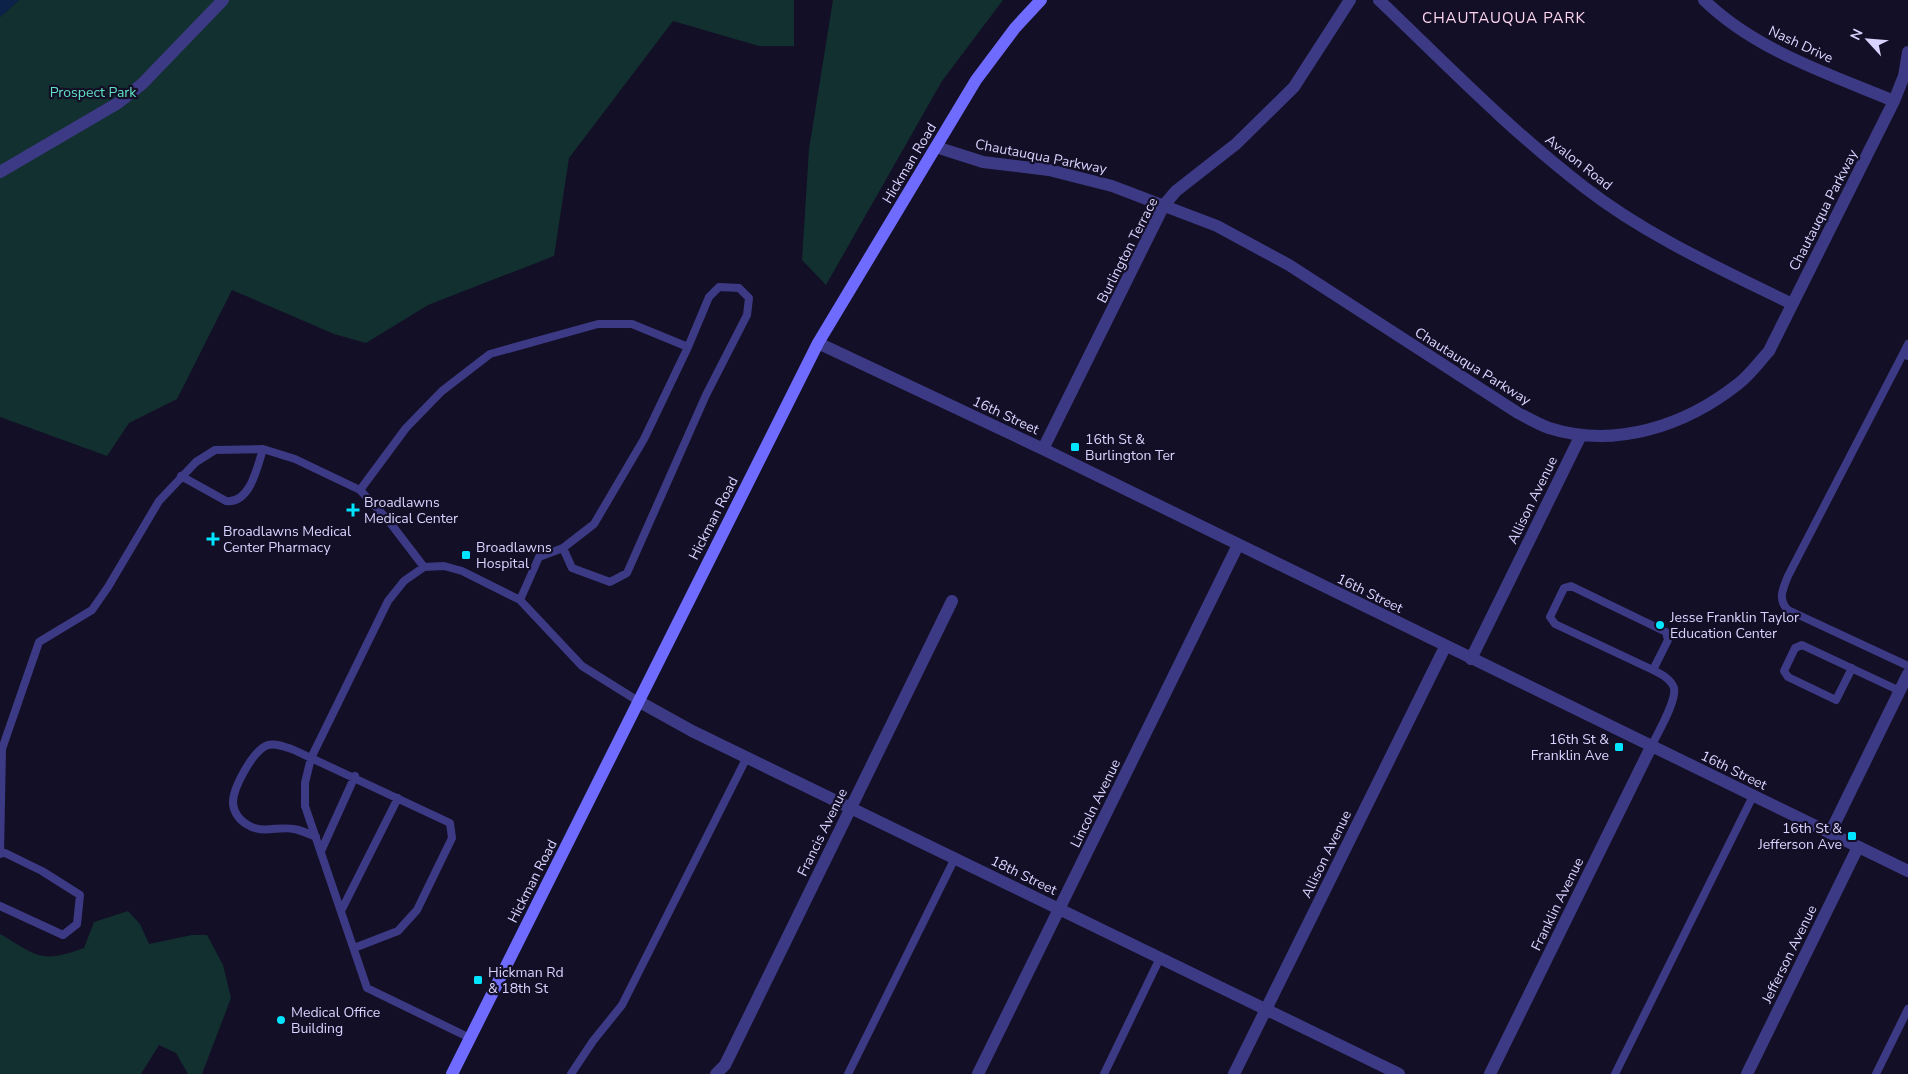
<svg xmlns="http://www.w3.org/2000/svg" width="1908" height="1074" font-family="'Nunito Sans',sans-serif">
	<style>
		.green { fill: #12302f }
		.water { fill: #0c2248 }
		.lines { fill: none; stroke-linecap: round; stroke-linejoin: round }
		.service { stroke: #3d3a85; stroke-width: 8 }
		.minor { stroke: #3d3a85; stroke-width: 12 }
		.secondary { stroke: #6f6bff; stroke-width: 12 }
		.poi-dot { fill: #00e5ff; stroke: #130f26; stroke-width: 2 }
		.labels { text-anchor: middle; stroke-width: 4.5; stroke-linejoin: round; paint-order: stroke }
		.street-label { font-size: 14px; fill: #d9d4ff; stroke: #130f26 }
		.park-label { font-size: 14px; fill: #5fe0c0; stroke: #130f26 }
		.poi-label { font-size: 14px; fill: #d9d4ff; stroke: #130f26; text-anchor: start }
		.neighbourhood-label { font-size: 15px; letter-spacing: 1px; fill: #ffd6f0; stroke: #130f26 }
	</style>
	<rect width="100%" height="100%" fill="#130f26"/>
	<path class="green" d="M19 0H794V46H759L673 21 569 158 554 256 428 305 366 343 334 334 232 290 177 399 129 423 107 456 0 417V17Z
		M833 0H1003L942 81 826 285 802 260 809 149Z
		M128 911 140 924 149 944 192 935H207L223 965 231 998 202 1074H188L176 1053 159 1045 141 1074H0V934C38 956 40 964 84 948L94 922Z"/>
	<path class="water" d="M0 0H19L0 17Z"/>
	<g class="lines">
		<path class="service" d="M1908 344 1903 354 1908 356
			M1903 354 1788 576C1783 589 1777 599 1788 610L1908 666
			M181 476 226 501C250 504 257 468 263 449
			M360 490 406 428 442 391 490 354 598 324H632L688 347 644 439 594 524 563 548 539 557 520 600
			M563 548 572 568 610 582 627 573 706 395 747 315 749 298 739 288 719 287 709 297 688 347
			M1852 668 1836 700 1788 677 1784 671 1795 648 1802 645 1900 691
			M1651 747C1657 734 1677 701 1674 688 1671 679 1661 674 1653 670L1555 624 1550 617 1564 588 1571 586 1666 632 1668 640 1653 670
			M316 837C309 834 301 830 294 829 279 826 261 834 248 825 240 821 234 813 233 804 232 789 253 750 268 745 277 743 285 747 294 750L450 823 452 838 417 910 398 931 354 948
			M321 851 355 776
			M0 854 2 749 39 642 92 610 108 587 159 501 196 462 215 450 263 449 295 459 360 490 388 520 424 567
			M0 906 63 935 77 924 80 895 42 871 1 851
			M341 911 398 798
			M470 1038 367 988 305 806V783L311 758 388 601 404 581 424 567 444 566 462 571 520 600 582 666 638 701
			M571 1074 593 1041 622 1005 747 757
			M848 1074 955 858
			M1104 1074 1160 958
			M1615 1074 1753 796
			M1876 1074 1908 1009"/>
		<path class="minor" d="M1379 0C1446 64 1511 131 1584 187 1647 236 1721 269 1792 304
			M1704 0C1755 50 1829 74 1894 101
			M936 147 983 162 1049 170 1112 186 1217 226 1289 265 1518 413C1528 418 1538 424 1549 428 1615 449 1685 426 1738 384 1750 375 1759 362 1769 351L1894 101 1904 76 1908 52
			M0 172 118 103 142 84 223 0
			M818 343 1043 449 1908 871
			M1043 449 1164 205 1176 191 1236 144 1294 87 1350 0
			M1471 659 1581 435
			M638 701 692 731 1399 1074
			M1830 833 1908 674
			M716 1074 725 1065 952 601
			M978 1074 1238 545
			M1234 1074 1445 647
			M1490 1074 1651 747
			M1747 1074 1858 847"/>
		<path class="secondary" d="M452 1074 818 343 976 80 1015 28 1041 0"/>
	</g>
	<g class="poi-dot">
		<rect x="1070" y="442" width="10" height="10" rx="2.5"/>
		<path d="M350.5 502.5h5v5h5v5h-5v5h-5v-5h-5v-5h5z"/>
		<path d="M210.5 531.5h5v5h5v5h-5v5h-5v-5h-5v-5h5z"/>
		<rect x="461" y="550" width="10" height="10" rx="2.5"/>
		<circle cx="1660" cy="625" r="5"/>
		<rect x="1614" y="742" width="10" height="10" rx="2.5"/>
		<rect x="1847" y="831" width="10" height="10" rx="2.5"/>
		<rect x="473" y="975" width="10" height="10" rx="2.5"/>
		<circle cx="281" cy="1020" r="5"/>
	</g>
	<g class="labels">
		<g class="street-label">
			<text transform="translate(1801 44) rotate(25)" y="5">Nash Drive</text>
			<text transform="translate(1041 156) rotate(11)" y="5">Chautauqua Parkway</text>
			<text transform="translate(1579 162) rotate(38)" y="5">Avalon Road</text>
			<text transform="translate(909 163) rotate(-59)" y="5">Hickman Road</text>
			<text transform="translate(1823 210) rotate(-63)" y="5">Chautauqua Parkway</text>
			<text transform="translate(1127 250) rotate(-63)" y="5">Burlington Terrace</text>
			<text transform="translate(1473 366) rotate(32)" y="5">Chautauqua Parkway</text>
			<text transform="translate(1006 415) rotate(25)" y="5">16th Street</text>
			<text transform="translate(1532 500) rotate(-64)" y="5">Allison Avenue</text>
			<text transform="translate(713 518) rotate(-63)" y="5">Hickman Road</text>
			<text transform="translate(1370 593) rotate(26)" y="5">16th Street</text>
			<text transform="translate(1734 770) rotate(26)" y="5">16th Street</text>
			<text transform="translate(1095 803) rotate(-64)" y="5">Lincoln Avenue</text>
			<text transform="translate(822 832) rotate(-64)" y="5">Francis Avenue</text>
			<text transform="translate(1326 854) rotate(-64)" y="5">Allison Avenue</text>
			<text transform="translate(1024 875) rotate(26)" y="5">18th Street</text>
			<text transform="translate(532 881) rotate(-63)" y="5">Hickman Road</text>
			<text transform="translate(1557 904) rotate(-64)" y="5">Franklin Avenue</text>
			<text transform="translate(1789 954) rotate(-64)" y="5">Jefferson Avenue</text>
		</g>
		<g class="park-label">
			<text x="93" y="97">Prospect Park</text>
		</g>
		<g class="poi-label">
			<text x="1085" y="444">16th St &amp;<tspan x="1085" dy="16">Burlington Ter</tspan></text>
			<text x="364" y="507">Broadlawns<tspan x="364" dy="16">Medical Center</tspan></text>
			<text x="223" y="536">Broadlawns Medical<tspan x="223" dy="16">Center Pharmacy</tspan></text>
			<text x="476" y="552">Broadlawns<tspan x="476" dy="16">Hospital</tspan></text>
			<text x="1670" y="622">Jesse Franklin Taylor<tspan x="1670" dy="16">Education Center</tspan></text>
			<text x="1609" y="744" text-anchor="end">16th St &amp;<tspan x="1609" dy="16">Franklin Ave</tspan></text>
			<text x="1842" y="833" text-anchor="end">16th St &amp;<tspan x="1842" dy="16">Jefferson Ave</tspan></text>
			<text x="488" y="977">Hickman Rd<tspan x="488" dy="16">&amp; 18th St</tspan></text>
			<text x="291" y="1017">Medical Office<tspan x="291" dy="16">Building</tspan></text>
		</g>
		<g class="neighbourhood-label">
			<text x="1504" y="23">CHAUTAUQUA PARK</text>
		</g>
	</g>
	<g transform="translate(1868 40) rotate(296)" stroke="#130f26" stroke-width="4" paint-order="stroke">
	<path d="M0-4L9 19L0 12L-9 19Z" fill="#d9d4ff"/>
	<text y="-8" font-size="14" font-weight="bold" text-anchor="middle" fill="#d9d4ff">N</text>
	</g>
</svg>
